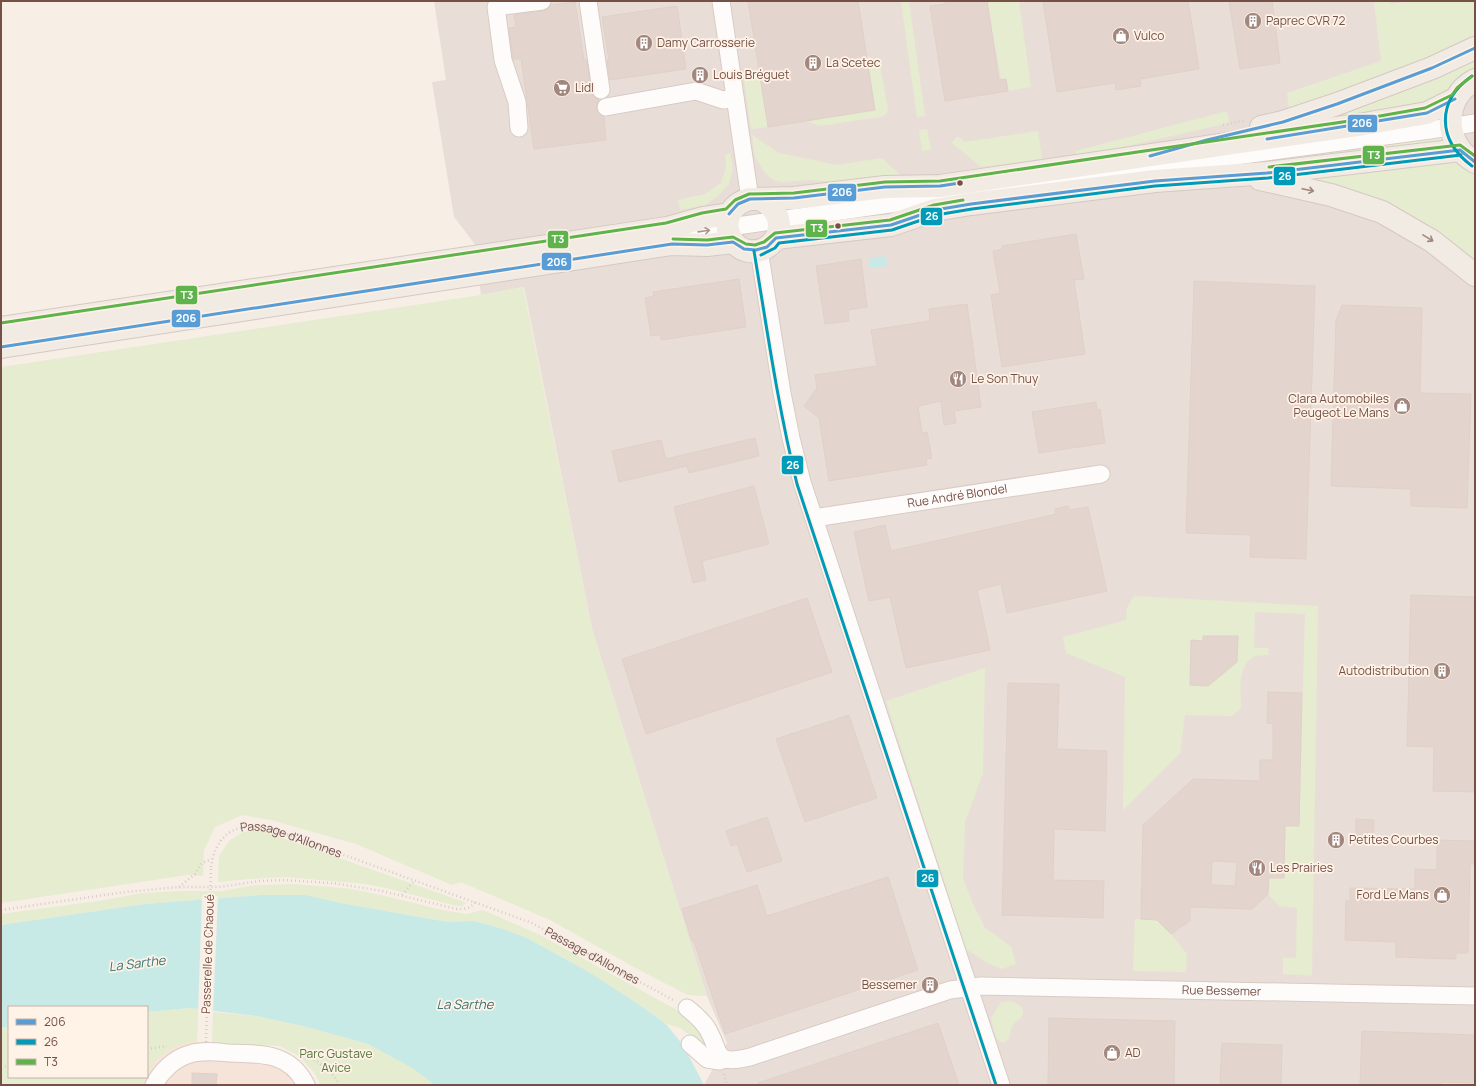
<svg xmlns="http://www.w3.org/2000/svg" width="1476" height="1086" font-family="Manrope,sans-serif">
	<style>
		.residential { fill: #f5e4d7 }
		.industrial { fill: #e9ded7 }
		.green { fill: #e5eccf }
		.water { fill: #c7eae7 }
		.pier { fill: #f7eee6 }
		.building { fill: #e3d5ce; stroke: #e0d0c8; fill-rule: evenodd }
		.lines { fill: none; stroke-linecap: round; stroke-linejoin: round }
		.minor-casing { stroke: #d8cbc4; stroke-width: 19 }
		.major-casing { stroke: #d5c8c3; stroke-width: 24 }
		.path { stroke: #d8ccc8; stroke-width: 2.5; stroke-dasharray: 1 3; stroke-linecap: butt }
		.minor { stroke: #fefcfb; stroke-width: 17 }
		.major { stroke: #f2ebe3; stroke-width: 22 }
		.path-bridge { stroke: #d8ccc8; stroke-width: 2.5; stroke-dasharray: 1 3; stroke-linecap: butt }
		.bus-1-casing { stroke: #fff2e7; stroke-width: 6 }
		.bus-2-casing { stroke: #fff2e7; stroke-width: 6 }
		.bus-3-casing { stroke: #fff2e7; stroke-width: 6 }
		.bus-1 { stroke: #589dd6; stroke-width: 3 }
		.bus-2 { stroke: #009bb9; stroke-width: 3 }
		.bus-3 { stroke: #5fb34c; stroke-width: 3 }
		.oneway { stroke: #a1867d }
		.oneway2 { stroke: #ac958e }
		.bus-dot { fill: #755046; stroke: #fff2e7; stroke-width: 1.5 }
		.labels { text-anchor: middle; stroke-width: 3.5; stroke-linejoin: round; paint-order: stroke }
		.poi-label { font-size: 12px; fill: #755046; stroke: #fff2e7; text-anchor: start }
		.street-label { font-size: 12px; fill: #755046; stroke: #fff2e7 }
		.park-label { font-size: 12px; fill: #55763b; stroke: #fff2e7 }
		.water-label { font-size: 13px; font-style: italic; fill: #367475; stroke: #fff2e7 }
		.line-badge { stroke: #fff2e7; stroke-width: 1.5 }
		.badge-label { font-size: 11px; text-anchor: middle; font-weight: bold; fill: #fff }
	</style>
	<rect width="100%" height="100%" fill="#f7eee6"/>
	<path class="residential" d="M198 1009 197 1042H206L208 1052 262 1054 306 1085H1V1027H9V1077H147V1012Z"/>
	<path class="industrial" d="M434 1H1475V1085H704L727 1043 707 996 592 629 524 287 481 295 474 243 454 217 432 82 446 80Z"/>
	<path class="green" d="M901 1H909L925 116 917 117Z
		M987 1H1019L1031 87 1008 91 1006 79 1001 78Z
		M1374 1H1390L1391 4 1411 1H1475V38L1446 52 1335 97 1289 109 1287 93 1381 61Z
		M1475 48V80L1455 99 1207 140 1283 122Z
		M867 56 873 59 880 65 888 109C887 114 885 115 881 117L819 126 807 121Z
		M759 70 768 127 751 129 743 73Z
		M1227 111 1229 123 1075 158 1076 151Z
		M1450 127 1475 162V275L1432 241 1224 158Z
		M927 129 931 150 922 151 919 130Z
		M1038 131 1042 159 981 167 952 143 956 137H959L965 142Z
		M752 135 779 153 837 165 882 158 900 175 867 177 836 182 811 180 781 182 773 180 765 173 755 157Z
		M730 153 733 169 729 184 717 197 705 205 680 210 678 200 705 194 721 183 726 168 725 155Z
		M523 287 592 629 707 996 688 995 643 972 550 920 461 882 452 885 356 844 271 820 242 815 215 827 204 850 203 876 187 875 1 903V367L481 295Z
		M1134 596 1318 606 1312 976 1283 974V958H1296L1297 908 1280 906 1268 894 1269 878H1284L1285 830H1276V826H1299L1305 614 1255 612 1254 648H1268L1269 655C1265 655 1260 655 1256 656 1236 664 1241 691 1241 708L1232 716 1185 715 1180 753 1123 810 1125 677 1066 653 1063 637 1126 620 1127 608Z
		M985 668 983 773 965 822 963 878 973 904 985 928 1001 939 1011 947 1016 964 1002 969 987 963 966 949 886 701Z
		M252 830 265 832 467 903 461 906 453 905 390 889 366 884 286 877 249 879 218 882 219 856 230 840 242 833Z
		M295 884 352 889 385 896 442 910 467 914 483 910 540 935 684 1014 698 1028 709 1053 694 1038 680 1028 666 1024 644 1008 589 972 525 937 500 928 474 921 448 922 346 904 305 895H262L145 904 1 925V914L99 901 142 893 182 891H222L256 885Z
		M1135 919 1157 920 1171 934 1187 954 1186 972 1133 971Z
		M1001 1002C1011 1001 1019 1001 1023 1011V1015C1013 1026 1011 1023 1009 1039L1002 1043 996 1038 991 1018Z
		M190 1008 198 1009 197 1042C183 1042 167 1049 157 1059 152 1063 150 1071 147 1076V1012Z
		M213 1012 256 1016 303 1026 368 1044 412 1068 435 1085H321L314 1072 297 1055 280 1046 212 1043Z
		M1 1027H9V1077H146L141 1085H1Z"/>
	<path class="water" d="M886 256 887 266 870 268 869 258Z
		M262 895H305L346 904 448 922 474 921 500 928 525 937 589 972 644 1008 666 1024 683 1045 704 1085H435L412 1068 368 1044 303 1026 256 1016 190 1008 147 1012V1007H9V1027H1V925L145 904Z"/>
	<path class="pier" d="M218 896 213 1014 198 1011 202 897Z"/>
	<path class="building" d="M748 1H858L875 110 768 127Z
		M945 1H987L999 80 1006 79 1008 91 945 101 930 6 945 4Z
		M1043 1H1188L1199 69 1140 79 1141 86 1116 90 1115 83 1057 92Z
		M1229 1H1272L1280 63 1240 69Z
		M575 2 584 60H587L591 91 593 96 599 100 597 104 596 109 599 114 604 117 606 140 534 149 521 59H513L509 28 516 27 514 15 543 11 548 9 551 5Z
		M677 6 686 69 610 80 607 60H609L602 17Z
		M1076 234 1084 279 1074 280 1085 354 1002 367 991 295 1000 293 993 251 1003 249 1002 246Z
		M861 259 867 307 848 310 849 321 825 324 816 266Z
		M739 279 746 327 661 340 660 335 651 336 645 298 654 296 653 292Z
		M1194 281 1315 286 1306 559 1250 557 1251 535 1186 533Z
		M967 304 981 407 954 411 956 423 944 425 941 401 918 406 922 433 927 432 932 458 926 459 927 465 829 481 819 418 804 406 817 388 815 375 877 366 871 330 930 321 929 309Z
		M1342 305 1422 308 1420 393 1471 394 1467 508 1411 506V489L1331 486 1336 321Z
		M1096 402 1097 410 1100 409 1105 443 1039 453 1032 412Z
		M755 438 759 456 689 473 687 466 619 482 612 451 661 440 666 459Z
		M754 486 769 544 702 561 706 580 693 583 674 507Z
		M1068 506 1069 510 1088 507 1107 591 1007 613 1001 584 977 590 990 650 906 668 890 597 869 601 854 532 885 525 891 551 1056 514 1055 509Z
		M1411 595 1475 597V792L1433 791 1434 747 1407 746Z
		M807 598 832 672 646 734 622 659Z
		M1203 636H1238L1237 662 1208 686 1190 685 1191 640 1203 641Z
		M1008 683 1059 684 1057 749 1107 751 1105 831 1054 829 1053 880 1104 881 1103 918 1002 915Z
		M1268 692 1302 693 1299 826H1285L1284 878H1269L1268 894 1252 909 1190 907V921L1171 934 1157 920 1141 919 1143 825 1193 779 1260 781V760H1273V724L1267 723ZM1212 861 1237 862 1235 886 1211 885Z
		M849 715 877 798 805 822 776 739Z
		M767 817 782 861 747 872 737 844 731 846 726 831Z
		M1356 819 1374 820 1373 837 1356 836Z
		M1437 840 1475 841V864H1470L1468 953H1456V959L1396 957V942L1345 940 1346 901H1350V888L1415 889V869L1437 870Z
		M888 877 918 970 725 1034 694 941H692L682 909 757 885 767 916Z
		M1049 1018 1175 1021 1174 1085H1048Z
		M938 1023 959 1085H759L758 1083Z
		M1362 1031 1475 1035V1083L1442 1082 1441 1085H1360Z
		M1222 1043 1282 1045 1281 1085H1220Z
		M192 1073 217 1074 216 1085H192Z"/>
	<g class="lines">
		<defs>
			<g id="minor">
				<path d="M588 1 601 90"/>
				<path d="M721 1 750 199"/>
				<path d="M606 107 696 91 723 100 735 98"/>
				<path d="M519 128 517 102 503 60 496 7 542 1"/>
				<path d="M667 236 1050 181 1430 130 1475 123"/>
				<path d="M759 250 782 393 791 438 802 482 1001 1085"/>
				<path id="s2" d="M814 518 1101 474"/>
				<path id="s3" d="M687 1008C695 1014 702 1021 707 1028 722 1053 712 1066 750 1057L950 990 981 986 1475 996"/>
				<path d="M690 1044 707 1059 720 1061 724 1059"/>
				<path d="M154 1085C161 1071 175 1058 190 1054 203 1050 217 1052 229 1053 261 1054 290 1052 306 1085"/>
			</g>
			<path id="major" d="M1475 80C1442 97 1443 145 1475 162
				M1261 127 1283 122 1337 104 1432 68 1475 48
				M1260 179 1331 195 1382 212 1432 241 1475 275
				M759 199C775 206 783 220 777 236 774 242 769 246 764 249 729 263 710 209 750 199L794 198 885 187 940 186 1364 124 1427 113 1455 99
				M776 238 891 225 935 210 971 204 1155 181 1267 173 1460 150
				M1 328 667 228 703 218 729 214
				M1 347 672 244 707 245 733 242"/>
		</defs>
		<use href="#minor" class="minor-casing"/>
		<use href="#major" class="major-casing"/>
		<g class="path">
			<path d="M1223 125 1246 120"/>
			<path id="s1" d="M211 867C212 861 213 854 216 849 226 825 251 824 272 829L532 923 675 1001"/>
			<path d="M179 887 195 874 202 863 212 859"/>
			<path d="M402 895 414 881"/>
			<path d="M1 910 125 892 179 887H219L260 881 282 880 333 883 382 891 457 909C465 909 470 909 475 902"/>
			<path d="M147 1049 167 1046"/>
			<path d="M303 1054C318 1061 331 1070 340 1085"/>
			<path d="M1 1067 9 1066"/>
			<path d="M724 1074 727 1085"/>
		</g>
		<use href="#minor" class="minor"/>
		<use href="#major" class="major"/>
		<path class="path-bridge" d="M206 1042 211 867"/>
		<defs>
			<path id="bus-1" d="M1267 139 1427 113 1455 99
				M1150 156 1207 140 1283 122 1337 104 1432 68 1475 48
				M729 214 738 204 750 199 794 198 885 187 940 186 960 183
				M1 347 672 244 707 245 733 242 744 249 756 250 767 247 776 238 891 225 935 210 971 204 1155 181 1267 173 1460 150 1475 162"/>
			<path id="bus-2" d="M1472 166C1437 140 1436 101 1472 76
				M754 251C767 329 778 407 797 484L996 1085
				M761 255 775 248 779 243 892 230 936 215 972 209 1155 186 1268 178 1461 155"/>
			<path id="bus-3" d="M1269 167 1460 145 1475 156
				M673 239 707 240 733 237 746 244 755 245 764 242 775 233 890 220 934 205 963 200
				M1 323 666 223 702 213 726 209 735 200 749 194 794 193 885 182 940 181 1363 119 1425 108 1452 95 1457 88 1472 76"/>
		</defs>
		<use href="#bus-1" class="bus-1-casing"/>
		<use href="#bus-2" class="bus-2-casing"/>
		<use href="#bus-3" class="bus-3-casing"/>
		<use href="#bus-1" class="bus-1"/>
		<use href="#bus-2" class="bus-2"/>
		<use href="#bus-3" class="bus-3"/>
	</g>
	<defs><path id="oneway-shaft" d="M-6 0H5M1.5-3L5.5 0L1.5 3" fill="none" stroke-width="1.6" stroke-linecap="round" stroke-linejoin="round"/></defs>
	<g class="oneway">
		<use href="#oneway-shaft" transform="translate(1308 190) rotate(12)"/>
		<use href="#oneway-shaft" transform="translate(1428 238) rotate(31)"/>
	</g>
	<use class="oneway2" href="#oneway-shaft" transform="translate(704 231) rotate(-8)"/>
	<defs>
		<symbol id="building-disc" viewBox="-11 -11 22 22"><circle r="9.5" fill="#a2877e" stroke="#fff2e7"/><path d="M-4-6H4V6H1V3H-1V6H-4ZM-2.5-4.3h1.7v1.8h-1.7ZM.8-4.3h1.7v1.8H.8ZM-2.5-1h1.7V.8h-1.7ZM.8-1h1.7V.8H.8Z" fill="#fff"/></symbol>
		<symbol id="shop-disc" viewBox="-11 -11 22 22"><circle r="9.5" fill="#a2877e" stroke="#fff2e7"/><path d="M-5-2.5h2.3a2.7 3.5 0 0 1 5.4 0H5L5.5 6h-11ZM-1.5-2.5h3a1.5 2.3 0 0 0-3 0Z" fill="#fff"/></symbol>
		<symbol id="supermarket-disc" viewBox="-11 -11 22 22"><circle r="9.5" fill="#a2877e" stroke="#fff2e7"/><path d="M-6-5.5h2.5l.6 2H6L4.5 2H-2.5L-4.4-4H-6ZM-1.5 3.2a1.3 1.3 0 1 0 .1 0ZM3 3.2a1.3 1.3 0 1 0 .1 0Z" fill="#fff"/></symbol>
		<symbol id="restaurant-disc" viewBox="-11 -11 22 22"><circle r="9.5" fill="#a2877e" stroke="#fff2e7"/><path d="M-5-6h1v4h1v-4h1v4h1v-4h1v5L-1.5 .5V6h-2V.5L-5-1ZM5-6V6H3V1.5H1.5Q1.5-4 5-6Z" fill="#fff"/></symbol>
	</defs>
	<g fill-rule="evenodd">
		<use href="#building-disc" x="1243" y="11" width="20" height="20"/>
		<use href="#shop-disc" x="1111" y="26" width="20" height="20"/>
		<use href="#building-disc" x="634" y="33" width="20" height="20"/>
		<use href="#building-disc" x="803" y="53" width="20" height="20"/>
		<use href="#building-disc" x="690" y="65" width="20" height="20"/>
		<use href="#supermarket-disc" x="552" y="78" width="20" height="20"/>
		<use href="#restaurant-disc" x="948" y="369" width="20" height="20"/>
		<use href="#shop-disc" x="1392" y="396" width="20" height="20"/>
		<use href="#building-disc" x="1432" y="661" width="20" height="20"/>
		<use href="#building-disc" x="1326" y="830" width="20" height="20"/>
		<use href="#restaurant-disc" x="1247" y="858" width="20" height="20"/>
		<use href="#shop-disc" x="1432" y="885" width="20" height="20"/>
		<use href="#building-disc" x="920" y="975" width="20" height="20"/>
		<use href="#shop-disc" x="1102" y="1043" width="20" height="20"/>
	</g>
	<g class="bus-dot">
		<circle cx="960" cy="183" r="3.5"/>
		<circle cx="838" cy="226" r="3.5"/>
	</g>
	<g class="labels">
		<g class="poi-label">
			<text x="1266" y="25">Paprec CVR 72</text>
			<text x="1134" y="40">Vulco</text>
			<text x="657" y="47">Damy Carrosserie</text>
			<text x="826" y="67">La Scetec</text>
			<text x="713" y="79">Louis Bréguet</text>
			<text x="575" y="92">Lidl</text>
			<text x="971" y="383">Le Son Thuy</text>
			<text x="1389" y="403" text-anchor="end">Clara Automobiles<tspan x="1389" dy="14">Peugeot Le Mans</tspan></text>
			<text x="1429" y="675" text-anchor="end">Autodistribution</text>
			<text x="1349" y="844">Petites Courbes</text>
			<text x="1270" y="872">Les Prairies</text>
			<text x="1429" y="899" text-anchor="end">Ford Le Mans</text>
			<text x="917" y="989" text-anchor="end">Bessemer</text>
			<text x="1125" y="1057">AD</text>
		</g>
		<g class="street-label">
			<text dy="4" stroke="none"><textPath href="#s2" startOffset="145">Rue André Blondel</textPath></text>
			<text dy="4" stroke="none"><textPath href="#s1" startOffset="105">Passage d'Allonnes</textPath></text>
			<text transform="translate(208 954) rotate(-88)" y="4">Passerelle de Chaoué</text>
			<text dy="4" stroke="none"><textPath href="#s1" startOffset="429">Passage d'Allonnes</textPath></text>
			<text dy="4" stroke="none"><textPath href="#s3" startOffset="573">Rue Bessemer</textPath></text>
		</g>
		<g class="park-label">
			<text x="336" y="1058">Parc Gustave<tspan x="336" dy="14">Avice</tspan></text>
		</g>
		<g class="water-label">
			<text transform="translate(137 963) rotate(-7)" y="5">La Sarthe</text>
			<text x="465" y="1009">La Sarthe</text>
		</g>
	</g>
	<g class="line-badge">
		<rect x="1347" y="114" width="31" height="19" rx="4" fill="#589dd6"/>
		<rect x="1362" y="145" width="23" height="20" rx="4" fill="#5fb34c"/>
		<rect x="1273" y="166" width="23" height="20" rx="4" fill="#009bb9"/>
		<rect x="827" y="183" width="30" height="19" rx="4" fill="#589dd6"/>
		<rect x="920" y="207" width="23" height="19" rx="4" fill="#009bb9"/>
		<rect x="805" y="219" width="23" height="19" rx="4" fill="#5fb34c"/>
		<rect x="547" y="230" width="22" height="19" rx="4" fill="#5fb34c"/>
		<rect x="541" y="252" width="31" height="19" rx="4" fill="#589dd6"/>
		<rect x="175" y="285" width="23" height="20" rx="4" fill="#5fb34c"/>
		<rect x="171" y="309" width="30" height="19" rx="4" fill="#589dd6"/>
		<rect x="781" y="455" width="23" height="20" rx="4" fill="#009bb9"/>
		<rect x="916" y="869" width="23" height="19" rx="4" fill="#009bb9"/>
	</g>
	<g class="badge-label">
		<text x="1362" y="127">206</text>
		<text x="1374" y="159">T3</text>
		<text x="1285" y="180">26</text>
		<text x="842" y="196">206</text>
		<text x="932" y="220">26</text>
		<text x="817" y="232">T3</text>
		<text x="558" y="243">T3</text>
		<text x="557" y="266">206</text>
		<text x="187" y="299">T3</text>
		<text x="186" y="322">206</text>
		<text x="793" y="469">26</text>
		<text x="928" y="882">26</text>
	</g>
	<rect width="1476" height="1086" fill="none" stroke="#755046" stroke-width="4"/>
	<rect x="8" y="1006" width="140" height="72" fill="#fff2e7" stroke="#c8b1a7"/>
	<rect x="16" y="1019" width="20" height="6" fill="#589dd6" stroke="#c8b1a7"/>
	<text x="44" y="1026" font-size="12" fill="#755046">206</text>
	<rect x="16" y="1039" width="20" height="6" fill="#009bb9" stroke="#c8b1a7"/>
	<text x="44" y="1046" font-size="12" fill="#755046">26</text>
	<rect x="16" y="1059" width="20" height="6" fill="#5fb34c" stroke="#c8b1a7"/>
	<text x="44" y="1066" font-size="12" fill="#755046">T3</text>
</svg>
